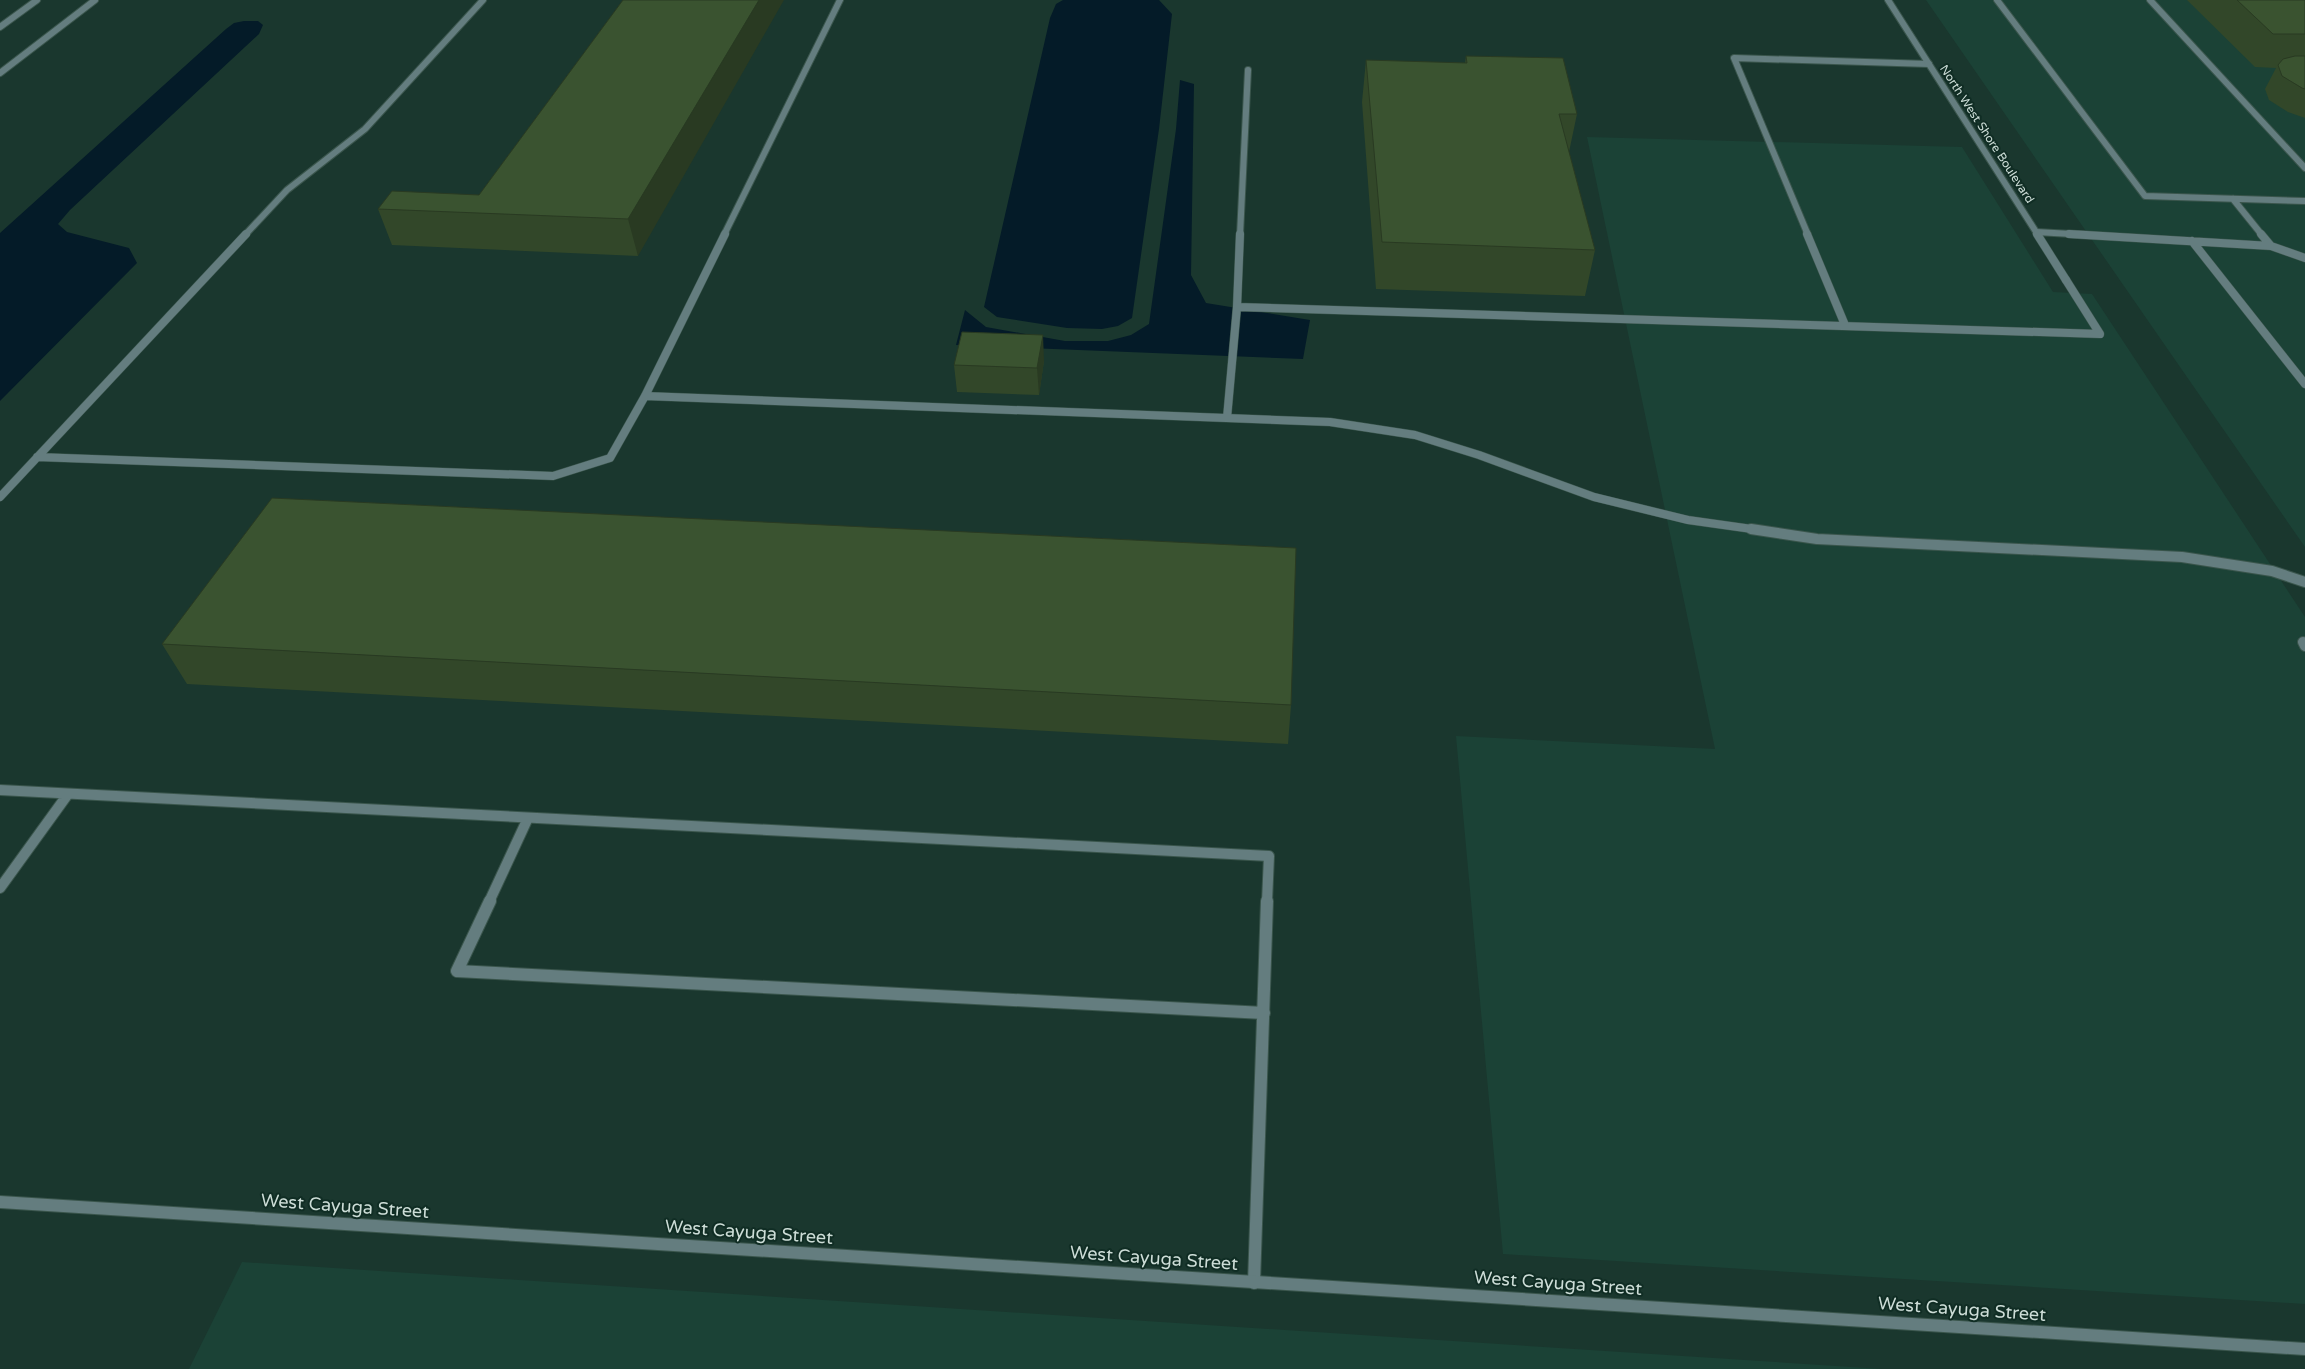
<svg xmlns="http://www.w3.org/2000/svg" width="2305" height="1369" font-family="'Varela Round',sans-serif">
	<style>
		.built { fill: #1b4236 }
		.water { fill: #041b28 }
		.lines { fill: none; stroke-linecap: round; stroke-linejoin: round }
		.service-far3-casing { stroke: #3a554c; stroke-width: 8 }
		.service-far2-casing { stroke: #3a554c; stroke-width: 9 }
		.service-far1-casing { stroke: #3a554c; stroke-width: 12 }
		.service-casing { stroke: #3a554c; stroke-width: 14 }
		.minor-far2-casing { stroke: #3a554c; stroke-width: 8 }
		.minor-far1-casing { stroke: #3a554c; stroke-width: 9 }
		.minor-casing { stroke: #3a554c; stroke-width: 14 }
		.tertiary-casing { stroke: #3a554c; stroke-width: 8 }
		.service-far3 { stroke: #647d7f; stroke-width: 6 }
		.service-far2 { stroke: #647d7f; stroke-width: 8 }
		.service-far1 { stroke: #647d7f; stroke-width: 10 }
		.service { stroke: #647d7f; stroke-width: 12 }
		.minor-far2 { stroke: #647d7f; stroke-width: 6 }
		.minor-far1 { stroke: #647d7f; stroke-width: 8 }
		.minor { stroke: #647d7f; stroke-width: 12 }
		.tertiary { stroke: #647d7f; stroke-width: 6 }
		.wall { fill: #324729 }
		.shaded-wall { fill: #293a22 }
		.building { fill: #3a5330; stroke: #293a22 }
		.labels { text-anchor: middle; stroke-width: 4; stroke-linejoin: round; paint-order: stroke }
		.far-street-label { font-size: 12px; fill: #cdddd7; stroke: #102d24 }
		.near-street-label { font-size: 18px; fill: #cdddd7; stroke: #102d24 }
	</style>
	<rect width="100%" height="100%" fill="#1a372e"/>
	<path class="built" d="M1926 0H2305V547L2171 354Z
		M1587 137 1962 147 2053 292 2092 294 2305 617V1304L1503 1254 1456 736 1715 749Z
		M242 1262 1882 1369H189Z"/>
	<path class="water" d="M1063 0H1159L1172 14 1159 129 1132 318 1118 326 1102 329 1067 328 997 317 984 307 1050 18 1056 4Z
		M244 21H258L263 25 259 34 70 210 58 224 67 232 129 248 137 263 0 401V233L226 29 234 23Z
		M1180 80 1194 84 1191 275 1206 303 1310 320 1303 359 956 345 965 310 986 327 1065 341H1108L1131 335 1149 324 1176 129Z"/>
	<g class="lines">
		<defs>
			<path id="service-far3" d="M1997 0 2145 196 2305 201
				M2150 0 2305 168
				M2233 199 2262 235
				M2036 232 2090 235
				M245 235 287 190 365 129 483 0
				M724 235 840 0
				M1240 235 1248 70
				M1808 235 1734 58 1929 64"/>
			<path id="service-far2" d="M1807 234 1845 325
				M2069 234 2271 246 2261 234
				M2192 241 2305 384
				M2271 246 2305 258
				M1237 307 1240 234
				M645 396 1330 422 1415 435 1479 455 1594 497 1688 520 1759 530
				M1227 418 1237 307 2100 334 2066 280
				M37 457 553 476 610 458 645 396 725 234
				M0 497 246 234"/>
			<path id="service-far1" d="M1751 529 1817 539 2182 557 2272 571 2305 582
				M2303 642 2305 646
				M0 790 1269 856 1267 902
				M0 888 68 794
				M489 902 528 818"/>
			<path id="service" d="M490 901 457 971 1264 1013
				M1254 1283 1267 901"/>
			<path id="minor-far2" d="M1888 0 2038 235"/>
			<path id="minor-far1" d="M2037 234 2066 280"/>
			<path id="minor" d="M0 1202 2305 1349"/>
			<path id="tertiary" d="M0 27 37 0
				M0 73 95 0"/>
		</defs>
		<use href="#service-far3" class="service-far3-casing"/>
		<use href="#service-far2" class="service-far2-casing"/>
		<use href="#service-far1" class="service-far1-casing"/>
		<use href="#service" class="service-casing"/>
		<use href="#minor-far2" class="minor-far2-casing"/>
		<use href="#minor-far1" class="minor-far1-casing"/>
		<use href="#minor" class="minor-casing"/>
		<use href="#tertiary" class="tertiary-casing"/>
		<use href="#service-far3" class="service-far3"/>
		<use href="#service-far2" class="service-far2"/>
		<use href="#service-far1" class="service-far1"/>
		<use href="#service" class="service"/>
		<use href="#minor-far2" class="minor-far2"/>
		<use href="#minor-far1" class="minor-far1"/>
		<use href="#minor" class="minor"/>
		<use href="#tertiary" class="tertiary"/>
	</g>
	<path class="wall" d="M623 0 638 256 392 245 378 209 479 195Z
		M2187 0H2305V118L2288 112 2269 100 2265 89 2276 68 2255 67Z
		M1466 56 1577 114 1569 152 1595 250 1585 296 1376 289 1362 102 1366 60 1465 63Z
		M1044 361 1039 395 957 392 954 365Z
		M162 644 1291 705 1288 744 187 684Z"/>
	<path class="shaded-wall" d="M759 0H784L638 256 628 219Z
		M1043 335 1044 361 1039 395 1037 368Z"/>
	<path class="building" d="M623 0H759L628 219 378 209 392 191 479 195Z
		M2237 0H2305V34H2273Z
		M1466 56 1563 58 1577 114H1559L1595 250 1382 242 1366 60 1467 63Z
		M2295 56H2305V89L2302 88 2282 76 2278 65 2283 59Z
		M962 332 1043 335 1037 368 954 365Z
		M272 498 1296 548 1291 705 162 644Z"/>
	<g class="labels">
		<g class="far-street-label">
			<text transform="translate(1987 134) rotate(57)" y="4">North West Shore Boulevard</text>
		</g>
		<g class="near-street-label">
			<text transform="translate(345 1206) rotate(4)" y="6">West Cayuga Street</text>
			<text transform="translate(749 1232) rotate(4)" y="6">West Cayuga Street</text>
			<text transform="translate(1154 1258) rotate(4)" y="6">West Cayuga Street</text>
			<text transform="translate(1558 1283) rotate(4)" y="6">West Cayuga Street</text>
			<text transform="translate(1962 1309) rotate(4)" y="6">West Cayuga Street</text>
		</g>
	</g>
</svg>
